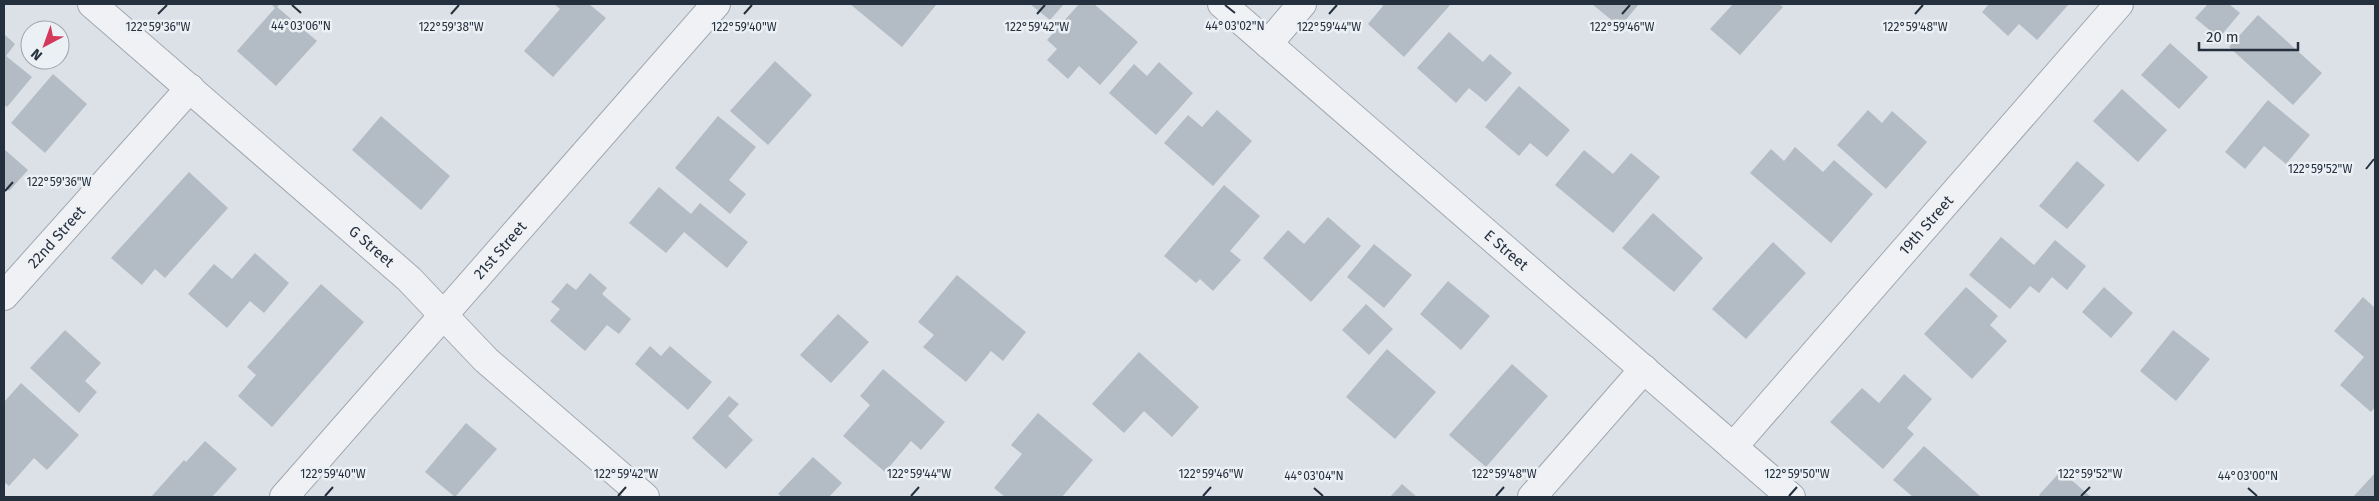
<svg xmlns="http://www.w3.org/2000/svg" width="2379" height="501" font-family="'Fira Sans',sans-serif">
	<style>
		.building { fill: #b3bbc4 }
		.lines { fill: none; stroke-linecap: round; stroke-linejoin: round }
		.minor-casing { stroke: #a1a8b1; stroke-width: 30 }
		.tertiary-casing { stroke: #a1a8b1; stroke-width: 30 }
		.minor { stroke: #eff1f5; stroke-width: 28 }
		.tertiary { stroke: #eff1f5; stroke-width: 28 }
		.ticks { fill: none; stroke: #25303e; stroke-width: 2 }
		.labels { text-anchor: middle; stroke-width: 5; stroke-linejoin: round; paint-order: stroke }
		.street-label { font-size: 15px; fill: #25303e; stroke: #ebf0f5 }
		.ticks-label { font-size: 12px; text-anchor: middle; fill: #25303e; stroke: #ebf0f5; stroke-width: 5; stroke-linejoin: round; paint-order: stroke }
	</style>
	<rect width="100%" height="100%" fill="#dce1e7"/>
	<path class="building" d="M271 4H280L277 7 317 41 276 86 237 51 275 8Z
		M554 4H589L606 18 553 77 524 51 560 9Z
		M850 4H935L936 5 902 47Z
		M1030 4H1064L1050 20Z
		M1079 4H1094L1138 42 1100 85 1079 66 1068 79 1047 60 1057 49 1047 40Z
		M1381 4H1451L1404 57 1368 24 1383 6Z
		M1592 4H1639L1620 27Z
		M1733 4H1779L1783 7 1740 55 1710 29Z
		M1989 4H2069L2037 40 2019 24 2008 36 1982 12Z
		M2208 4H2229L2240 13 2219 38 2195 18Z
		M2258 15 2322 73 2293 105 2229 47Z
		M1449 32 1483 62 1490 54 1512 73 1486 102 1469 88 1456 103 1417 68Z
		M4 34 15 44 6 56 32 77 7 107 4 104Z
		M2170 43 2208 77 2179 109 2141 75Z
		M775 61 812 95 768 145 730 111Z
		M1159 62 1193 93 1156 135 1109 93 1134 64 1147 76Z
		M53 74 87 104 45 153 11 123Z
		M1519 86 1570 130 1547 157 1530 143 1519 156 1485 127Z
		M2122 89 2167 130 2138 162 2093 121Z
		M2268 100 2310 135 2286 164 2264 146 2245 169 2225 152Z
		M1217 110 1252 141 1213 186 1164 143 1188 115 1202 127Z
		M1868 110 1882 123 1892 111 1927 142 1886 189 1837 145Z
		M381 116 450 176 421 210 352 150Z
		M718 116 756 147 729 180 746 194 730 214 675 168Z
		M1795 147 1823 172 1834 160 1873 194 1831 243 1750 173 1771 149 1784 161Z
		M4 149 28 170 9 191 4 186Z
		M1584 150 1613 174 1631 153 1660 177 1613 233 1555 185Z
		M2077 161 2105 185 2067 229 2039 206Z
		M189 172 228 208 165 278 155 269 142 285 111 258Z
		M1224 185 1260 216 1230 251 1241 260 1213 291 1200 279 1196 283 1164 256Z
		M659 187 691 214 700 203 748 242 727 268 684 232 666 253 629 223Z
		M1653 213 1703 258 1674 292 1622 248Z
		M1328 217 1361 246 1311 302 1263 258 1288 230 1304 244Z
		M2001 237 2034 265 2055 240 2086 266 2067 290 2052 277 2039 293 2030 286 2010 309 1969 275Z
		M1773 242 1806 273 1746 339 1712 309Z
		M1374 244 1412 275 1384 308 1347 277Z
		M255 253 289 283 264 313 250 301 227 328 188 294 214 264 232 279Z
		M590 273 607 288 602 294 631 319 619 334 607 325 585 351 550 321 560 309 551 302 567 283 576 290Z
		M957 275 1026 332 1003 361 991 351 966 382 923 347 934 335 918 322Z
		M1448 281 1490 316 1461 350 1420 314Z
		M321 284 364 322 272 427 238 396 256 375 247 367Z
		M1966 287 1998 316 1990 325 2007 341 1972 379 1924 334Z
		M2104 287 2133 313 2111 338 2082 312Z
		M2363 297 2375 308V407L2371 412 2340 385 2364 357 2334 331Z
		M1366 304 1393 329 1369 355 1342 330Z
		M838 314 869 342 831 383 800 355Z
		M65 330 101 363 85 381 97 392 79 413 30 368Z
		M2173 330 2210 359 2176 401 2140 371Z
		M650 346 661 356 670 346 712 382 688 410 635 364Z
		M1387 349 1436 392 1395 439 1346 397Z
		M1139 352 1199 407 1172 437 1144 411 1124 433 1092 404Z
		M1512 364 1548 396 1486 467 1449 435Z
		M883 369 945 422 921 450 911 441 885 472 843 436 870 405 860 396Z
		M1904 374 1932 399 1907 428 1914 434 1883 469 1830 422 1862 388 1879 403Z
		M21 383 79 435 47 470 34 458 9 486 4 482V399L5 401Z
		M729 396 739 404 728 416 753 440 726 469 692 438Z
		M1038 413 1093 460 1062 497H1005L994 488 1022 454 1011 445Z
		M466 423 497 449 455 497 425 472Z
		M205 441 237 469 212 497H151L184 460 186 462Z
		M1924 446 1981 497H1913L1893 480Z
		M813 457 842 483 829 497H782L778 494Z
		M2061 471 2091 497H2041L2039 495Z
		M2375 473V497H2353Z
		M1402 484 1417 497H1390Z"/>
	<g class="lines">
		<defs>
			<g id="minor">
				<path d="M1268 44 1302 4"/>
				<path id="s1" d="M4 296 190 88"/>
				<path id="s2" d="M1733 447 2119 4"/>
				<path d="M1532 497 1644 369"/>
			</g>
			<g id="tertiary">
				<path id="s3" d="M92 4 409 279 486 360 645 497"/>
				<path id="s4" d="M1222 4 1791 497"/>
				<path id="s5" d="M284 497 716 4"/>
			</g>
		</defs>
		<use href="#minor" class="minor-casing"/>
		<use href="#tertiary" class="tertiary-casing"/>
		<use href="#minor" class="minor"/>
		<use href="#tertiary" class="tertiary"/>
	</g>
	<path class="ticks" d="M292 5 301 13M1225 5 1235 13M158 14 167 5M451 14 459 5M744 14 752 5M1037 14 1045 5M1329 14 1337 5M1622 14 1630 5M1915 14 1923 5M2366 169 2374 159M5 191 13 182M1314 488 1323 496M2248 488 2257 496M325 496 333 487M618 496 626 487M911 496 919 487M1203 496 1211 487M1496 496 1504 487M1789 496 1797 487M2081 496 2090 487"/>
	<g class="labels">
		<g class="street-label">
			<text dy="5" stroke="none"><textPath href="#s2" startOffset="294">19th Street</textPath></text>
			<text dy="5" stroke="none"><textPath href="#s1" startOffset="79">22nd Street</textPath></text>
			<text dy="5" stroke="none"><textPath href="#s3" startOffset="370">G Street</textPath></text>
			<text dy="5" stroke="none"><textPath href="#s4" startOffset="376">E Street</textPath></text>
			<text dy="5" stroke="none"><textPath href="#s5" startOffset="328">21st Street</textPath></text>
		</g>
	</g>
	<g class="ticks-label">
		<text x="301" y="30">44°03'06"N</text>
		<text x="1235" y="30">44°03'02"N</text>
		<text x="158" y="31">122°59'36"W</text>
		<text x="451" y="31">122°59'38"W</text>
		<text x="744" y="31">122°59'40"W</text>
		<text x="1037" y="31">122°59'42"W</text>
		<text x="1329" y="31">122°59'44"W</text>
		<text x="1622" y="31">122°59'46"W</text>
		<text x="1915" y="31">122°59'48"W</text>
		<text x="2320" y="173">122°59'52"W</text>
		<text x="59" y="186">122°59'36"W</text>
		<text x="333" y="478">122°59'40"W</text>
		<text x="626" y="478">122°59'42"W</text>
		<text x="919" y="478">122°59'44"W</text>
		<text x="1211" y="478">122°59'46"W</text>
		<text x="1504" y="478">122°59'48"W</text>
		<text x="1797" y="478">122°59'50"W</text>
		<text x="2090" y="478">122°59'52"W</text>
		<text x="1314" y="480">44°03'04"N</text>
		<text x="2248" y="480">44°03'00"N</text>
	</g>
	<rect width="2379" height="501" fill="none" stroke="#25303e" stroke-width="10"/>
	<g transform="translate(45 45) rotate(221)"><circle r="24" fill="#ebf0f5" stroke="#9ca3ac"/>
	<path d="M0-4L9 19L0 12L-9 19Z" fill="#d4385b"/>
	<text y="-8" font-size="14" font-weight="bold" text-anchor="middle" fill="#25303e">N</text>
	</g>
	<path d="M2199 42v8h99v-8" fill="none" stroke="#25303e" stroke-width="2.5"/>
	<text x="2206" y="42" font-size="15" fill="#25303e" stroke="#ebf0f5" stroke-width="4" paint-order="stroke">20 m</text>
</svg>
